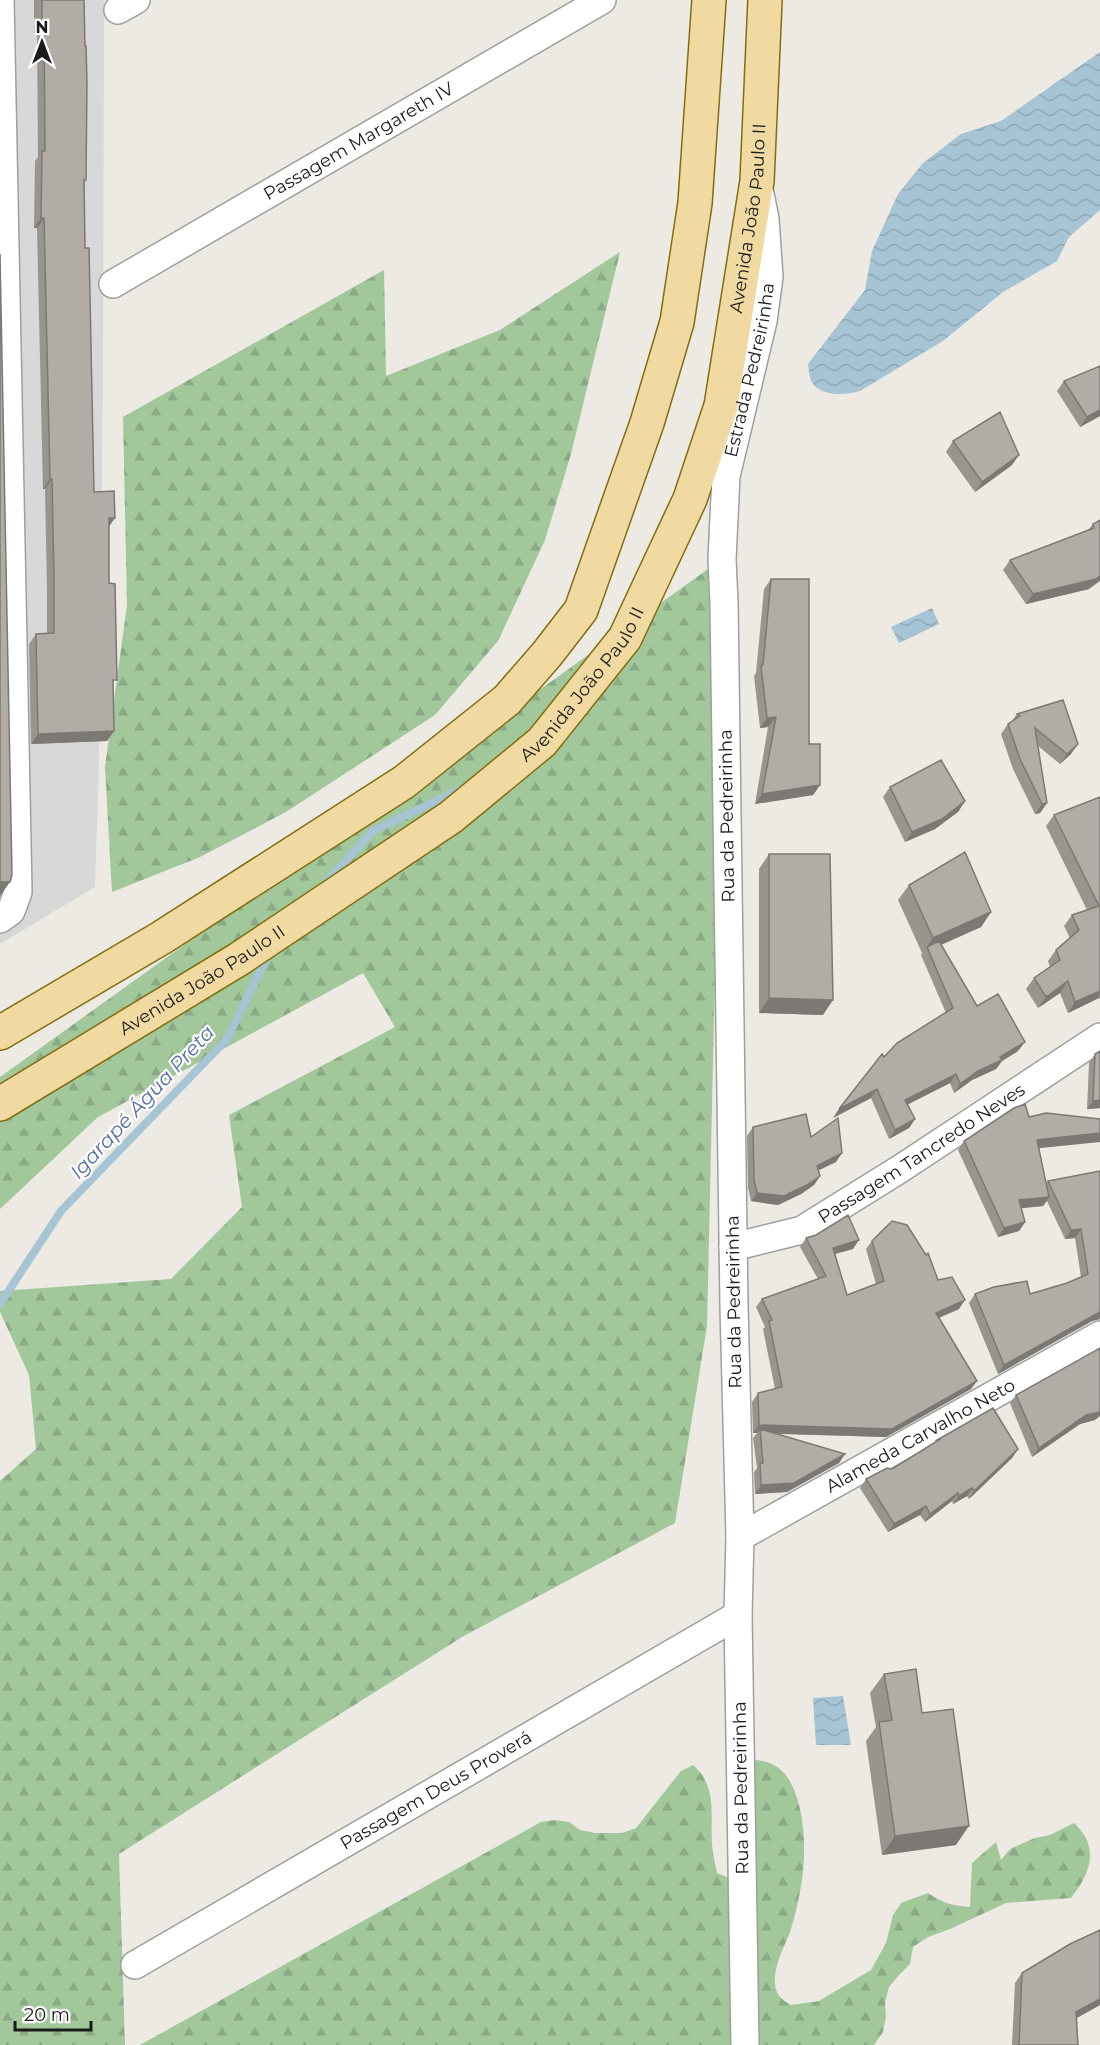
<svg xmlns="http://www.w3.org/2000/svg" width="1100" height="2045" font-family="Montserrat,sans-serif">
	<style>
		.residential { fill: #d9d8d8 }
		.forest { fill: url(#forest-firs) }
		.water { fill: url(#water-waves) }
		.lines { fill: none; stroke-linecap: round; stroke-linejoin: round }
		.stream { stroke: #a7c4d5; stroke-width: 8 }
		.minor-casing { stroke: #9f9f9f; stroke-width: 30 }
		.primary-casing { stroke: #836e0f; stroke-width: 36 }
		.minor { stroke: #fff; stroke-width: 27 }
		.primary { stroke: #f1daa2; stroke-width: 33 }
		.wall { fill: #98948e }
		.shaded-wall { fill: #7c7874 }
		.building { fill: #b1aca5; stroke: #7c7874; stroke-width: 1.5 }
		.labels { text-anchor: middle; stroke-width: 4.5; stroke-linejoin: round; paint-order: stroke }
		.street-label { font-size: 18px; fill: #1b1b1b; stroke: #fff }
		.water-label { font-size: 20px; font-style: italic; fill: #536ea0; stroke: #fff }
	</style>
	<defs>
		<pattern id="forest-firs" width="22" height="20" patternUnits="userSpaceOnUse" patternTransform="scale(1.5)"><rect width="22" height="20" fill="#a1c79b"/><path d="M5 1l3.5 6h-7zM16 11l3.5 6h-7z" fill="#8aaa85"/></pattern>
		<pattern id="water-waves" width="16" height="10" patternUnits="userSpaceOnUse" patternTransform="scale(1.5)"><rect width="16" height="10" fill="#a7c4d5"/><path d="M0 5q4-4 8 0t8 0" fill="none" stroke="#8fa8b6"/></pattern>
	</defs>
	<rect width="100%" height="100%" fill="#eceae2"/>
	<path class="residential" d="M0 0H104L103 371 99 763 95 887 0 944Z"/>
	<path class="forest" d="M620 252 571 454 545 540 498 641 435 715 286 812 200 857 112 892 105 767 127 605 123 417 384 270 386 376 500 330Z
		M722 559 724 576 707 1326 675 1523 462 1637 119 1854 125 2045H0V1481L36 1449 29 1375 0 1312V1291L171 1279 242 1207 229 1115 395 1027 363 973 98 1117 0 1209V1077Z
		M755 1760C777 1762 787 1772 795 1792 811 1837 804 1887 790 1932 784 1947 773 1968 775 1984 776 1995 782 2000 791 2005L819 2001 871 1970 886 1943 893 1915 901 1903 928 1893C942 1903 954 1906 970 1907L972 1863 996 1842 1001 1860 1010 1849 1035 1838 1050 1835 1074 1823C1100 1847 1091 1873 1071 1898L1006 1903 950 1929 928 1937 913 1947 910 1964 899 1975 889 1987 885 2002 886 2017 883 2032 874 2045H140L541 1822 555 1820 569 1822 580 1830 595 1833H622L636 1828 681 1771 693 1765C718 1787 710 1814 712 1845 713 1854 715 1864 717 1873L729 1878 743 1766Z"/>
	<path class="water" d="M1100 52V210L1069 237 1057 261 1003 292 943 341 860 391C846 395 823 397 813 384 809 379 809 370 808 364L865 290 872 251 898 194 923 163 961 134 1001 121Z
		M932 608 939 624 899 643 891 627Z
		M843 1696 851 1745H816L813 1698Z"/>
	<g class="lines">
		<path class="stream" d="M323 886 373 831 463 788
			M0 1304 61 1211 227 1039 269 953"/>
		<defs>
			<g id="minor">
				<path d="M118 10 136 0"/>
				<path id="s1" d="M113 284 602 0"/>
				<path d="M0 919 11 911 18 892 0 0"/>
				<path id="s2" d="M733 1247 802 1230 900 1169 1100 1037"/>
				<path id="s3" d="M740 1537 1100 1335"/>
				<path id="s4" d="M135 1965 738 1615"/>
				<path id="s5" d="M745 2045 738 1615 740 1537 734 1306 724 603 722 559 726 476 763 321 769 277 765 219 760 194"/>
			</g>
			<g id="primary">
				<path d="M0 1033 161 938 404 782 507 700 547 654 581 610 647 423 677 322 695 203 709 0"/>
				<path id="s6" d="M0 1104 239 959 451 817 542 742 625 638 690 499 721 406 757 181 765 0"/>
			</g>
		</defs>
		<use href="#minor" class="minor-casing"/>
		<use href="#primary" class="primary-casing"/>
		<use href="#minor" class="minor"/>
		<use href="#primary" class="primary"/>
	</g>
	<path class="wall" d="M34 0H84L85 248 94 492 109 527V583L114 731 107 741 31 744 29 644 36 634 47 633V589L45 489H43L37 228H34L35 161 38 157 37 33H34Z
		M1064 381 1100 416 1080 427 1057 391Z
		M953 441 1012 465 975 492 946 452Z
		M1100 520 1089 589 1026 604 1003 570 1010 560 1088 530 1093 524Z
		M771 579 820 785 813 795 755 804 768 727 760 728 754 676 756 673 764 589Z
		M1017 714 1071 754 1060 764 1038 746 1047 803 1040 813 1035 814 1013 769 1001 734 1008 724 1012 721Z
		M890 787 965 801 958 812 935 829 905 842 883 797Z
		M1100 797V999L1099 998 1068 1013 1060 993 1038 1008 1026 989 1034 978 1050 967 1048 961 1056 950 1070 938 1064 926 1072 915 1087 910 1046 826 1054 815Z
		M769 854 823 1015 759 1013V869Z
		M909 885 991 912 981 927 941 945 977 1006 1018 1051 1002 1061 996 1069 972 1080 954 1093 950 1083 908 1104 915 1119 909 1128 889 1139 871 1098 833 1118 839 1109 884 1057 946 1013 921 955 922 953 898 900Z
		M1095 1054 1100 1108 1087 1109 1089 1063Z
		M753 1127 811 1137 836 1162 818 1170 820 1176 814 1185 801 1194 778 1205 751 1201 748 1188 747 1136Z
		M964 1141 1039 1148 1046 1183 1048 1181 1100 1171V1319L1092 1321 998 1374 969 1303 975 1294H1030L1067 1283 1081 1277 1075 1238 1065 1239 1047 1201 1043 1206 1021 1208 1025 1222 1019 1231 998 1237 958 1150Z
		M806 1238 853 1249 835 1254 847 1295 876 1284 866 1249 872 1241 938 1280 959 1309 939 1318 977 1381 971 1389 886 1437 776 1434 845 1454 839 1463 787 1492 755 1494 754 1472 757 1468 753 1438 757 1433H753L752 1402 758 1393 775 1389 763 1329 765 1327 756 1307 762 1299 818 1279 800 1247Z
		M1016 1395 1095 1420 1080 1424 1032 1457 1010 1403Z
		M937 1440 1018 1449 1012 1458 969 1499 967 1496 953 1504 952 1501 925 1522 920 1515 888 1532 860 1488 866 1479 892 1469 934 1443Z
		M884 1674 922 1713 956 1845 882 1855 866 1741 876 1727 870 1693Z
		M1022 1973 1100 2005 1077 2018 1078 2045H1012L1015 1983Z"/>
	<path class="shaded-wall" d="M42 23H44L37 33H34Z
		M41 218H44L37 228H34Z
		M1100 410V416L1080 427 1087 417Z
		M1019 455 1012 465 975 492 982 482Z
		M50 479H52L45 489H43Z
		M109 518H115L108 528Z
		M1100 576V581L1089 589 1026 604 1033 594Z
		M776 717 768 727 760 728 767 718Z
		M114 731 107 741 31 744 38 734Z
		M1078 744 1071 754 1060 764 1067 754Z
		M820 785 813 795 755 804 762 794Z
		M965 801 958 812 935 829 905 842 912 832Z
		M1047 803 1040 813 1035 814 1042 804Z
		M0 882H10L0 896Z
		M991 912 981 927 929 950 927 947 933 938Z
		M1068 981 1060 993 1038 1008 1046 997Z
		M1100 991 1099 998 1068 1013 1075 1002Z
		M769 998 833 1000 823 1015 759 1013Z
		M1025 1042 1018 1051 1002 1061 996 1069 972 1080 954 1093 960 1084 978 1071Z
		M956 1074 950 1083 899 1109 905 1100Z
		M877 1089 871 1098 833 1118 839 1109Z
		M1100 1100V1108L1087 1109 1093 1101Z
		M915 1119 909 1128 889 1139 895 1130Z
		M1100 1133V1142L1031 1149 1037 1140Z
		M842 1153 836 1162 811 1174 817 1166Z
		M820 1176 814 1185 801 1194 778 1205 751 1201 757 1193Z
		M1049 1197 1043 1206 1013 1209 1019 1200Z
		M1025 1222 1019 1231 998 1237 1004 1228Z
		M1081 1229 1075 1238 1065 1239 1071 1230Z
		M859 1240 853 1249 827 1256 833 1248Z
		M965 1300 959 1309 930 1321 936 1313Z
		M1100 1312V1319L1092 1321 998 1374 1004 1365Z
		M977 1381 971 1389 886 1437 760 1433V1429L757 1433H753L759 1425Z
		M1100 1412V1416L1095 1420 1080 1424 1032 1457 1039 1448 1086 1415Z
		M1018 1449 1012 1458 969 1499 974 1491Z
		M845 1454 839 1463 787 1492 755 1494 761 1485Z
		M972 1488 967 1496 953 1504 959 1496Z
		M958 1493 952 1501 925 1522 930 1514Z
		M926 1506 920 1515 888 1532 894 1524Z
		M969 1826 956 1845 882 1855 895 1836Z
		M1100 1999V2005L1069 2022 1076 2012Z"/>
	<path class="building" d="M42 0H84L85 46H86L87 81 86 180H84L85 248H89L94 492 114 491 115 518H109V583L115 584 117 680H113L114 731 38 734 36 634 54 633V579L52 479H50L44 218H41L42 151H45L44 23H42Z
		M0 254 12 875 10 882H0Z
		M1100 366V410L1087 417 1064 381Z
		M1000 412 1019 455 982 482 953 441Z
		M1100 520V576L1096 579 1033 594 1010 560 1094 528 1093 524Z
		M771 579H809V744H820V785L762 794 776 717 767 718 761 666 763 665Z
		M1063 700 1078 744 1067 754 1035 728 1047 803 1042 804 1020 759 1008 724 1020 716 1017 714Z
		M941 760 965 801 942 819 912 832 890 787Z
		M1100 797V991L1075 1002 1068 981 1046 997 1034 978 1060 960 1056 950 1079 930 1072 915 1099 906 1054 815Z
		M965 852 991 912 933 938 909 885Z
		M769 854H830L833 1000 769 998Z
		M939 941 977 1006 998 994 1025 1042 1000 1057 1002 1060 978 1071 960 1084 956 1074 905 1100 915 1119 895 1130 877 1089 839 1109 882 1054 884 1057 897 1043 953 1008 927 947Z
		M1100 1051V1100L1093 1101 1095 1054Z
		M1025 1104 1029 1117 1046 1113 1100 1119V1133L1037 1140 1049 1197 1019 1200 1025 1222 1004 1228 964 1141 1014 1108Z
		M806 1114 811 1137 838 1118 842 1153 817 1166 820 1176 807 1185 784 1196 757 1193 754 1180 753 1127Z
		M1100 1171V1312L1004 1365 975 1294 994 1287 1027 1281 1030 1294 1067 1283 1088 1274 1081 1229 1071 1230 1048 1181Z
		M848 1215 859 1240 833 1248 847 1295 884 1281 872 1241 892 1221 907 1225 926 1255 928 1253 938 1280 952 1277 965 1300 936 1313 977 1381 892 1429 759 1425 758 1393 782 1387 769 1321 772 1320 762 1299 826 1276 806 1238 816 1235Z
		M1100 1348V1412L1086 1415 1039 1448 1016 1395Z
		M993 1408 1018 1449 974 1491 972 1488 959 1496 958 1493 930 1514 926 1506 894 1524 866 1479 887 1468 892 1469 939 1440H937Z
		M760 1429 845 1454 794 1483 761 1485 760 1463H763Z
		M916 1669 922 1713 953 1709 969 1826 895 1836 879 1722 892 1720 884 1674Z
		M1100 1930V1999L1076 2012 1078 2045H1019L1022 1973 1070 1944Z"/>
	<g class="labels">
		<g class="street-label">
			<text dy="6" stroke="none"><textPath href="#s1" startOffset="284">Passagem Margareth IV</textPath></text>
			<text dy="6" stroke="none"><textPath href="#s6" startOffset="1227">Avenida João Paulo II</textPath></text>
			<text dy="6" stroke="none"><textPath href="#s5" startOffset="1678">Estrada Pedreirinha</textPath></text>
			<text dy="6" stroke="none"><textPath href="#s6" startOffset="723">Avenida João Paulo II</textPath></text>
			<text transform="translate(727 816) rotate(-91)" y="6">Rua da Pedreirinha</text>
			<text dy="6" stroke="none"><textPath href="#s6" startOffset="237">Avenida João Paulo II</textPath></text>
			<text dy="6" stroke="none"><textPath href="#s2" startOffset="213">Passagem Tancredo Neves</textPath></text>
			<text transform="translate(734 1302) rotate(-91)" y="6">Rua da Pedreirinha</text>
			<text dy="6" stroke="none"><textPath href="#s3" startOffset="207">Alameda Carvalho Neto</textPath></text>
			<text transform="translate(741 1788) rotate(-91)" y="6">Rua da Pedreirinha</text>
			<text dy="6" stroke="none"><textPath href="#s4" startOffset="348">Passagem Deus Proverá</textPath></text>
		</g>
		<g class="water-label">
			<text transform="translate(142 1102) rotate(-47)" y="7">Igarapé Água Preta</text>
		</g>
	</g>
	<g transform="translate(42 42)" stroke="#ffffff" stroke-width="4.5" paint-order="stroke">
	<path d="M0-4.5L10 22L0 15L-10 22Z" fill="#1b1b1b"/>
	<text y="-9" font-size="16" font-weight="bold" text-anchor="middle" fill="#1b1b1b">N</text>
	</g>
	<path d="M15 2021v9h76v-9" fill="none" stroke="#1b1b1b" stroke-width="3"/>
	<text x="24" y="2021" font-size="18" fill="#1b1b1b" stroke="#ffffff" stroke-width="4.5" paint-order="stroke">20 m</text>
</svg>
